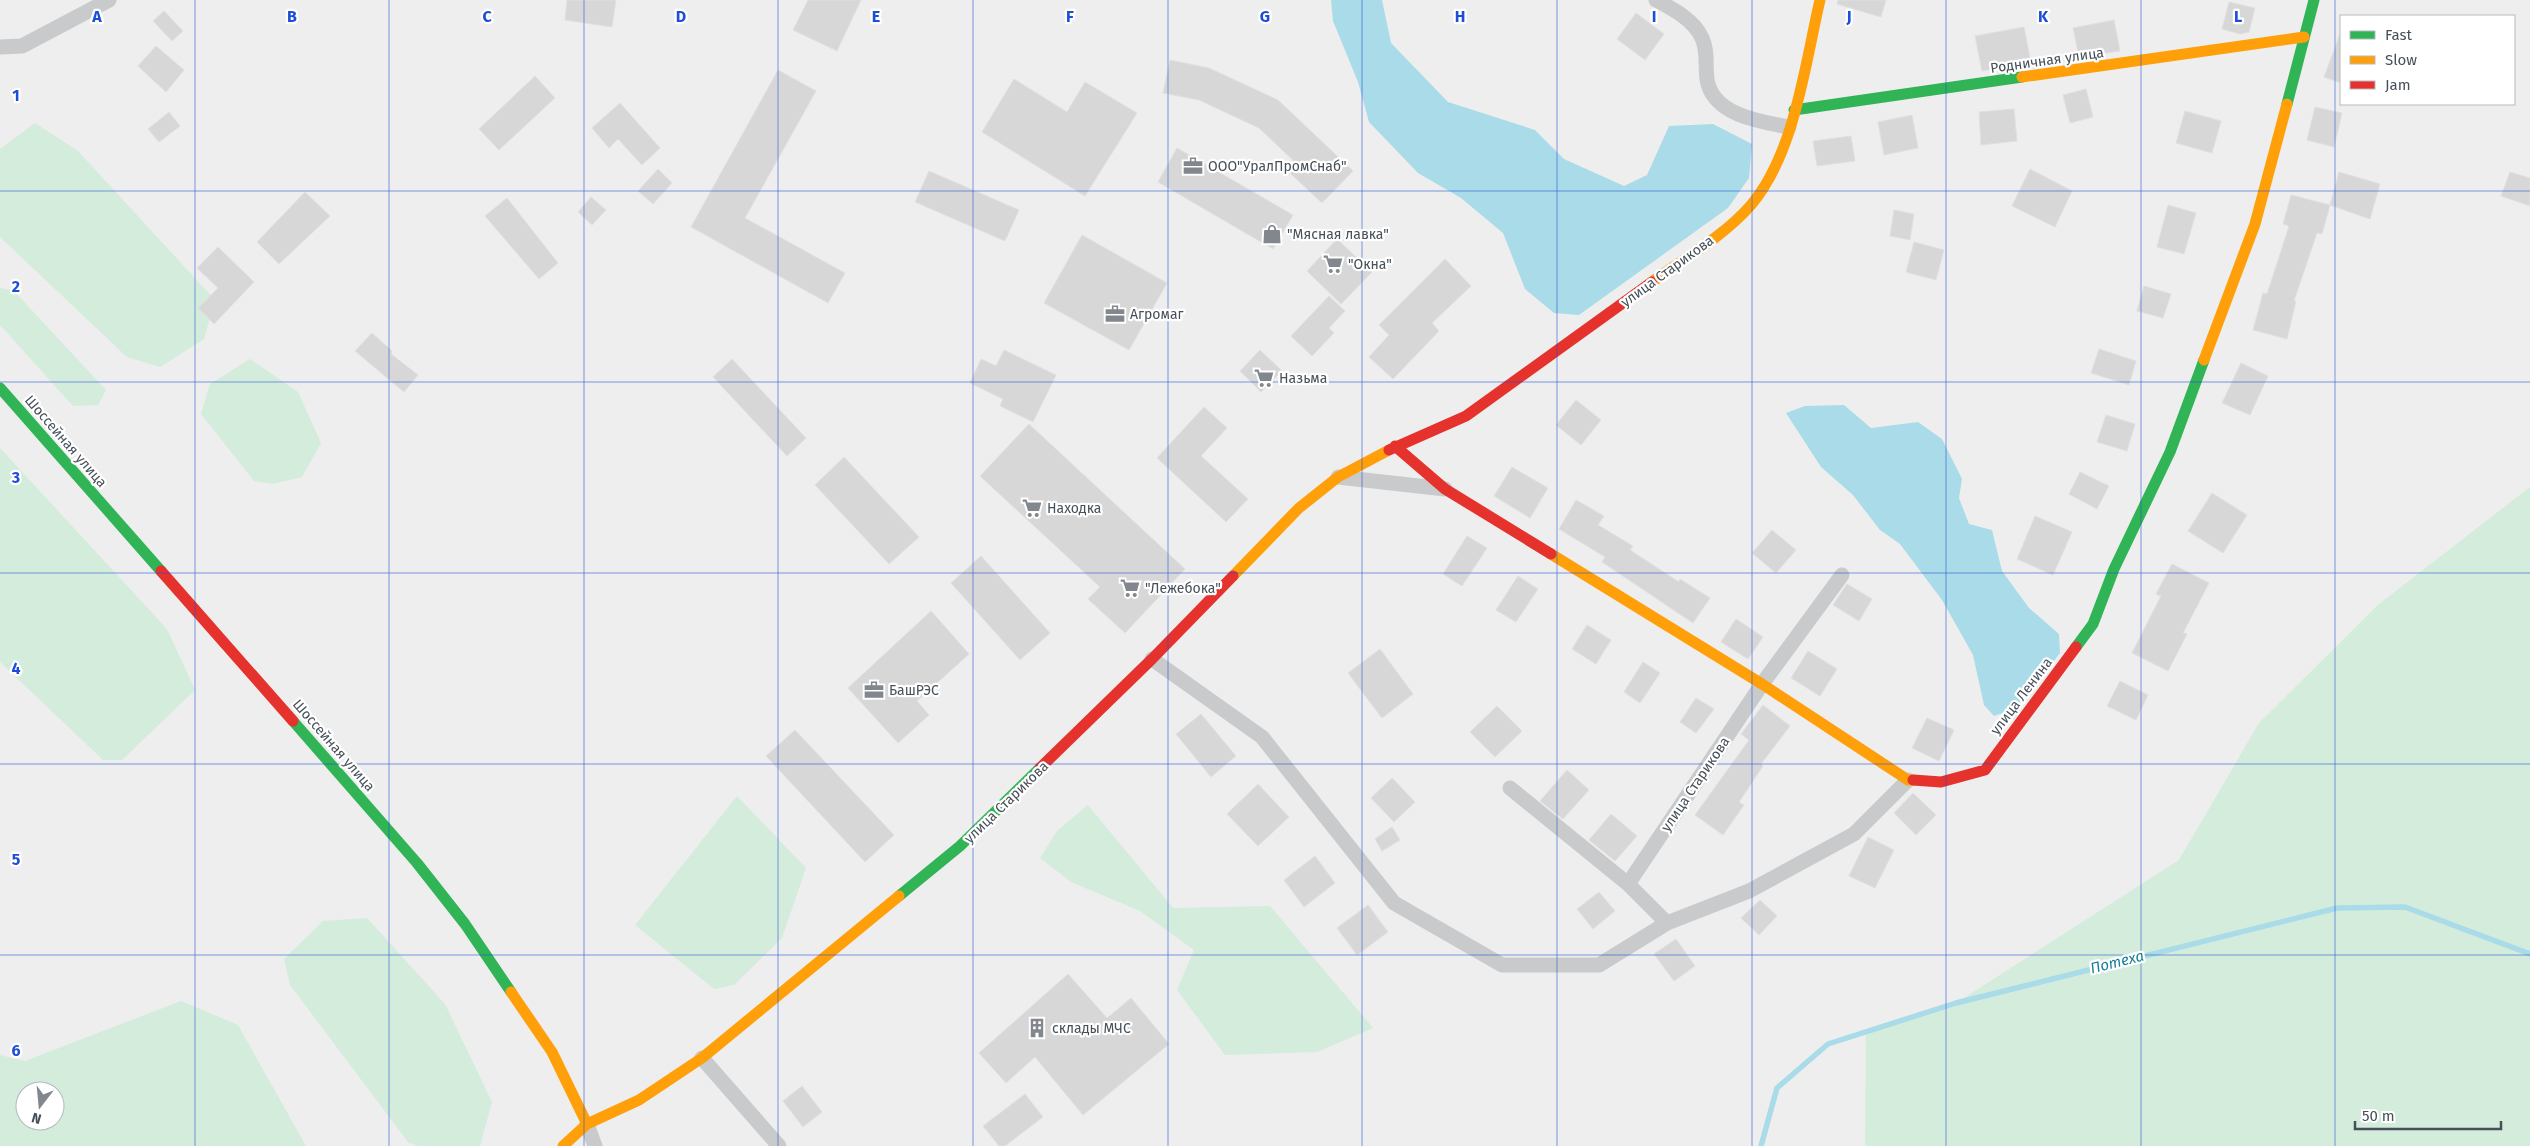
<svg xmlns="http://www.w3.org/2000/svg" width="2530" height="1146" font-family="'Fira Sans',sans-serif">
	<style>
		.green { fill: #d3ecdc; fill-rule: evenodd }
		.water { fill: #a9dce8 }
		.lines { fill: none; stroke-linecap: round; stroke-linejoin: round }
		.stream { stroke: #a9dce8; stroke-width: 5.5 }
		.building { fill: #d7d7d8; stroke: #dfe0e1 }
		.street { stroke: #c8cacc; stroke-width: 15 }
		.fast { stroke: #30b455; stroke-width: 11 }
		.slow { stroke: #ff9f0a; stroke-width: 11 }
		.jam { stroke: #e5322d; stroke-width: 11 }
		.grid { fill: none; stroke: #1d4ed8; stroke-width: 1; stroke-opacity: 0.55 }
		.labels { text-anchor: middle; stroke-width: 4.5; stroke-linejoin: round; paint-order: stroke }
		.street-label { font-size: 14px; fill: #465059; stroke: #fff }
		.poi-label { font-size: 14px; fill: #465059; stroke: #fff; text-anchor: start }
		.water-label { font-size: 15px; font-style: italic; fill: #157e96; stroke: #fff }
		.grid-label { font-size: 16px; text-anchor: middle; font-weight: bold; fill: #1d4ed8; stroke: #fff; stroke-width: 4.5; stroke-linejoin: round; paint-order: stroke }
	</style>
	<rect width="100%" height="100%" fill="#eee"/>
	<path class="green" d="M35 123 78 151 215 300 204 339 160 367 127 357 0 237V149Z
		M0 288 13 290 106 390 98 405 73 406 0 325Z
		M250 359 298 392 321 443 302 477 273 484 254 481 201 414 210 384Z
		M0 448 167 629 195 690 122 760H103L0 662Z
		M2530 487V1146H1865L1866 1032 1956 1003 2179 860 2259 723 2379 604Z
		M737 796 806 868 782 938 734 985 714 989 635 925Z
		M1088 805 1173 908 1270 906 1373 1028 1317 1052 1225 1055 1177 990 1194 950 1140 911 1071 882 1040 858 1057 831Z
		M367 918 445 1004 492 1102 480 1146H418L408 1142 290 985 284 959 323 921Z
		M181 1001 238 1025 306 1146H0V1055L25 1061ZM25 1091H55V1121H25Z"/>
	<path class="water" d="M1331 0H1382L1391 43 1448 102 1535 130 1564 159 1624 186 1647 175 1669 126 1713 124 1752 144 1749 178 1728 208 1579 315 1554 313 1525 289 1503 233 1461 198 1418 173 1369 122 1358 82 1333 21Z
		M1844 405 1871 428 1918 422 1942 439 1962 479 1959 498 1969 524 1992 530 2002 571 2029 608 2059 634 2060 653 2018 708 1994 716 1984 705 1973 655 1942 600 1900 544 1880 530 1853 495 1821 467 1786 413 1805 406Z"/>
	<g class="lines">
		<path class="stream" d="M1761 1146 1777 1088 1828 1044 1956 1003 2337 908 2405 907 2530 954"/>
	</g>
	<path class="building" d="M567 0H616L612 27 565 20Z
		M808 0H861L837 51 793 30Z
		M1838 0H1886L1881 17 1837 4Z
		M2229 2 2255 8 2249 32 2240 34 2222 29Z
		M164 11 183 31 172 41 153 21Z
		M1636 13 1664 34 1645 60 1617 39Z
		M2114 20 2120 51 2079 57 2073 28Z
		M2024 27 2031 63 1982 71 1975 36Z
		M2340 34H2341V83L2324 77Z
		M156 46 184 70 166 92 138 66Z
		M1170 60 1209 68 1278 100 1353 171 1322 203 1290 173 1298 165 1259 128 1199 100 1163 93Z
		M778 70 816 91 745 218 845 273 828 303 691 227Z
		M535 76 555 98 499 150 479 129Z
		M1014 79 1067 112 1085 82 1137 113 1085 196 982 132Z
		M2086 89 2093 117 2070 123 2063 95Z
		M620 103 660 148 642 165 618 139 609 148 592 128Z
		M2315 107 2342 113 2334 147 2307 140Z
		M2014 109 2017 141 1981 145 1979 112Z
		M2185 111 2221 121 2212 153 2176 143Z
		M169 112 180 126 159 142 148 129Z
		M1912 115 1918 148 1884 155 1878 122Z
		M1851 136 1855 161 1817 166 1813 141Z
		M1177 148 1293 215 1273 249 1158 182Z
		M658 169 672 183 653 204 638 191Z
		M2030 169 2072 191 2055 227 2012 206Z
		M929 171 1019 210 1005 241 915 202Z
		M2339 172 2380 184 2370 219 2330 205Z
		M2510 172 2530 178V206L2501 196Z
		M305 192 330 216 279 264 257 242Z
		M2291 195 2330 205 2322 234 2317 233 2294 301H2296L2287 339 2253 330 2263 293 2267 294 2289 226 2283 224Z
		M591 197 606 210 592 225 578 212Z
		M507 198 558 263 539 279 485 216Z
		M2168 205 2196 213 2184 254 2157 247Z
		M1894 210 1914 214 1910 240 1890 236Z
		M1082 235 1167 283 1129 350 1044 303Z
		M1337 239 1372 272 1341 304 1307 271Z
		M1914 242 1944 250 1936 280 1906 272Z
		M218 247 254 282 214 324 198 308 218 288 197 268Z
		M1445 259 1471 286 1432 323 1439 331 1393 379 1369 357 1389 335 1379 325Z
		M2144 286 2171 294 2163 318 2137 311Z
		M1329 296 1345 311 1329 328 1334 333 1312 356 1291 336Z
		M372 333 392 351 391 354 418 375 404 392 355 351Z
		M2099 349 2136 361 2129 385 2091 373Z
		M1004 350 1056 375 1033 422 1000 406 1003 399 970 383 981 359 996 366Z
		M1260 350 1282 371 1261 392 1240 371Z
		M732 359 806 438 787 456 713 377Z
		M2241 363 2268 376 2250 415 2222 403Z
		M1576 400 1601 420 1581 445 1556 425Z
		M1204 407 1227 428 1201 456 1248 499 1226 522 1157 458Z
		M2106 415 2135 424 2127 451 2097 442Z
		M1029 424 1185 569 1125 633 1088 599 1100 587 980 476Z
		M844 457 919 537 889 564 815 485Z
		M1512 467 1548 488 1530 518 1494 496Z
		M2080 472 2109 486 2097 509 2069 494Z
		M2212 493 2247 515 2223 553 2188 531Z
		M1576 500 1604 516 1598 525 1633 546 1630 550 1679 582 1680 579 1710 598 1693 623 1602 562 1605 557 1559 529Z
		M2035 516 2072 532 2053 575 2017 559Z
		M1772 530 1796 550 1776 573 1752 553Z
		M1467 536 1487 548 1462 586 1443 574Z
		M981 556 1050 633 1020 660 951 583Z
		M2172 564 2209 583 2183 633 2187 634 2168 671 2132 653 2161 596 2156 594Z
		M1518 576 1538 589 1516 622 1496 610Z
		M1847 584 1872 599 1859 621 1833 605Z
		M931 611 969 654 917 701 929 715 898 743 848 688Z
		M1736 619 1763 637 1748 659 1721 642Z
		M1587 625 1611 640 1596 664 1572 649Z
		M1380 649 1413 694 1382 718 1348 673Z
		M1808 651 1837 669 1820 696 1791 678Z
		M1643 662 1660 673 1640 703 1624 692Z
		M2120 681 2148 695 2136 720 2107 706Z
		M1696 698 1714 709 1696 733 1680 722Z
		M1763 705 1790 726 1761 764 1763 766 1739 802 1744 805 1723 835 1695 815 1749 740 1741 734Z
		M1497 706 1522 731 1495 757 1470 732Z
		M1201 714 1236 756 1211 777 1176 734Z
		M1927 718 1954 730 1939 761 1912 748Z
		M795 730 894 835 865 862 766 756Z
		M1567 770 1589 790 1563 819 1540 801Z
		M1392 778 1415 802 1394 822 1371 798Z
		M1258 784 1289 817 1258 846 1227 814Z
		M1913 793 1936 815 1916 835 1894 813Z
		M1611 814 1637 836 1615 861 1589 840Z
		M1392 827 1400 840 1382 851 1375 839Z
		M1868 837 1894 850 1875 888 1849 876Z
		M1315 856 1335 883 1304 907 1284 880Z
		M1599 892 1615 911 1593 929 1577 909Z
		M1760 900 1777 916 1759 935 1741 918Z
		M1368 905 1388 932 1357 955 1337 928Z
		M1676 939 1695 966 1674 981 1654 954Z
		M1068 974 1107 1018 1131 998 1169 1044 1083 1115 1035 1057 1006 1083 979 1053Z
		M802 1086 822 1112 803 1127 783 1101Z
		M1025 1094 1043 1117 1005 1146H999L983 1126Z"/>
	<g class="lines">
		<path class="street" d="M1656 0C1673 9 1694 20 1702 38 1709 53 1704 70 1708 84 1717 116 1762 122 1789 127
			M0 47 22 46 109 0
			M1338 477 1445 489
			M1152 659 1262 737 1394 903 1502 965H1599L1667 923 1749 891 1854 834 1908 780
			M1510 788 1628 884 1667 923
			M1628 884 1762 684 1842 575
			M702 1058 779 1146
			M587 1124 595 1146"/>
		<path class="fast" d="M2287 104 2314 0
			M1794 110 2022 77
			M0 388 161 571
			M2076 647 2093 624 2114 569 2170 452 2204 360
			M293 721 417 863 465 924 511 992
			M899 896 960 846 1040 768"/>
		<path class="slow" d="M2022 77 2304 37
			M1652 282C1685 258 1724 236 1751 205 1795 153 1805 64 1820 0
			M2204 360 2255 224 2287 104
			M1551 554 1762 684 1908 780H1913
			M1233 576 1299 508 1338 477 1389 450
			M511 992 552 1052 587 1124
			M563 1146 587 1124 639 1100 702 1058 899 896"/>
		<path class="jam" d="M1395 446 1445 489 1551 554
			M1389 450 1466 416 1652 282
			M161 571 293 721
			M1040 768 1152 659 1233 576
			M1913 780 1941 782 1985 770 2076 647"/>
	</g>
	<path class="grid" d="M195 0V1146M389 0V1146M584 0V1146M778 0V1146M973 0V1146M1168 0V1146M1362 0V1146M1557 0V1146M1752 0V1146M1946 0V1146M2141 0V1146M2335 0V1146M0 191H2530M0 382H2530M0 573H2530M0 764H2530M0 955H2530"/>
	<defs>
		<symbol id="office-bare" viewBox="-9 -9 18 18"><path d="M-6-3h4V-5.5h4V-3h4V5H-6ZM-1-4.5V-3h2v-1.5ZM-6 0V1H6V0Z" fill="#81878d" stroke="#fff" stroke-width="2.5" paint-order="stroke"/></symbol>
		<symbol id="shop-bare" viewBox="-9 -9 18 18"><path d="M-5-2.5h2.3a2.7 3.5 0 0 1 5.4 0H5L5.5 6h-11ZM-1.5-2.5h3a1.5 2.3 0 0 0-3 0Z" fill="#81878d" stroke="#fff" stroke-width="2.5" paint-order="stroke"/></symbol>
		<symbol id="supermarket-bare" viewBox="-9 -9 18 18"><path d="M-6-5.5h2.5l.6 2H6L4.5 2H-2.5L-4.4-4H-6ZM-1.5 3.2a1.3 1.3 0 1 0 .1 0ZM3 3.2a1.3 1.3 0 1 0 .1 0Z" fill="#81878d" stroke="#fff" stroke-width="2.5" paint-order="stroke"/></symbol>
		<symbol id="building-bare" viewBox="-9 -9 18 18"><path d="M-4-6H4V6H1V3H-1V6H-4ZM-2.5-4.3h1.7v1.8h-1.7ZM.8-4.3h1.7v1.8H.8ZM-2.5-1h1.7V.8h-1.7ZM.8-1h1.7V.8H.8Z" fill="#81878d" stroke="#fff" stroke-width="2.5" paint-order="stroke"/></symbol>
	</defs>
	<g fill-rule="evenodd">
		<use href="#office-bare" x="1179" y="152" width="28" height="28"/>
		<use href="#shop-bare" x="1258" y="220" width="28" height="28"/>
		<use href="#supermarket-bare" x="1319" y="250" width="28" height="28"/>
		<use href="#office-bare" x="1101" y="300" width="28" height="28"/>
		<use href="#supermarket-bare" x="1250" y="364" width="28" height="28"/>
		<use href="#supermarket-bare" x="1018" y="494" width="28" height="28"/>
		<use href="#supermarket-bare" x="1116" y="574" width="28" height="28"/>
		<use href="#office-bare" x="860" y="676" width="28" height="28"/>
		<use href="#building-bare" x="1023" y="1014" width="28" height="28"/>
	</g>
	<g class="labels">
		<g class="street-label">
			<text transform="translate(2047 60) rotate(-8)" y="5">Родничная улица</text>
			<text transform="translate(1667 271) rotate(-36)" y="5">улица Старикова</text>
			<text transform="translate(66 441) rotate(49)" y="5">Шоссейная улица</text>
			<text transform="translate(2021 696) rotate(-53)" y="5">улица Ленина</text>
			<text transform="translate(334 745) rotate(49)" y="5">Шоссейная улица</text>
			<text transform="translate(1695 784) rotate(-56)" y="5">улица Старикова</text>
			<text transform="translate(1006 802) rotate(-44)" y="5">улица Старикова</text>
		</g>
		<g class="poi-label">
			<text x="1208" y="171">ООО"УралПромСнаб"</text>
			<text x="1287" y="239">"Мясная лавка"</text>
			<text x="1348" y="269">"Окна"</text>
			<text x="1130" y="319">Агромаг</text>
			<text x="1279" y="383">Назьма</text>
			<text x="1047" y="513">Находка</text>
			<text x="1145" y="593">"Лежебока"</text>
			<text x="889" y="695">БашРЭС</text>
			<text x="1052" y="1033">склады МЧС</text>
		</g>
		<g class="water-label">
			<text transform="translate(2117 962) rotate(-14)" y="5">Потеха</text>
		</g>
	</g>
	<g class="grid-label">
		<text x="97" y="22">A</text>
		<text x="292" y="22">B</text>
		<text x="487" y="22">C</text>
		<text x="681" y="22">D</text>
		<text x="876" y="22">E</text>
		<text x="1070" y="22">F</text>
		<text x="1265" y="22">G</text>
		<text x="1460" y="22">H</text>
		<text x="1654" y="22">I</text>
		<text x="1849" y="22">J</text>
		<text x="2043" y="22">K</text>
		<text x="2238" y="22">L</text>
		<text x="16" y="101">1</text>
		<text x="16" y="292">2</text>
		<text x="16" y="483">3</text>
		<text x="16" y="674">4</text>
		<text x="16" y="865">5</text>
		<text x="16" y="1056">6</text>
	</g>
	<rect x="2340" y="15" width="175" height="90" fill="#ffffff" stroke="#b5b9bd"/>
	<rect x="2350" y="31" width="25" height="8" fill="#30b455" stroke="#b5b9bd"/>
	<text x="2385" y="40" font-size="15" fill="#465059">Fast</text>
	<rect x="2350" y="56" width="25" height="8" fill="#ff9f0a" stroke="#b5b9bd"/>
	<text x="2385" y="65" font-size="15" fill="#465059">Slow</text>
	<rect x="2350" y="81" width="25" height="8" fill="#e5322d" stroke="#b5b9bd"/>
	<text x="2385" y="90" font-size="15" fill="#465059">Jam</text>
	<g transform="translate(40 1106) rotate(196)"><circle r="24" fill="#ffffff" stroke="#b5b9bd"/>
	<path d="M0-4L9 19L0 12L-9 19Z" fill="#81878d"/>
	<text y="-8" font-size="14" font-weight="bold" text-anchor="middle" fill="#465059">N</text>
	</g>
	<path d="M2355 1121v8h146v-8" fill="none" stroke="#465059" stroke-width="2.5"/>
	<text x="2362" y="1121" font-size="15" fill="#465059" stroke="#ffffff" stroke-width="4" paint-order="stroke">50 m</text>
</svg>
